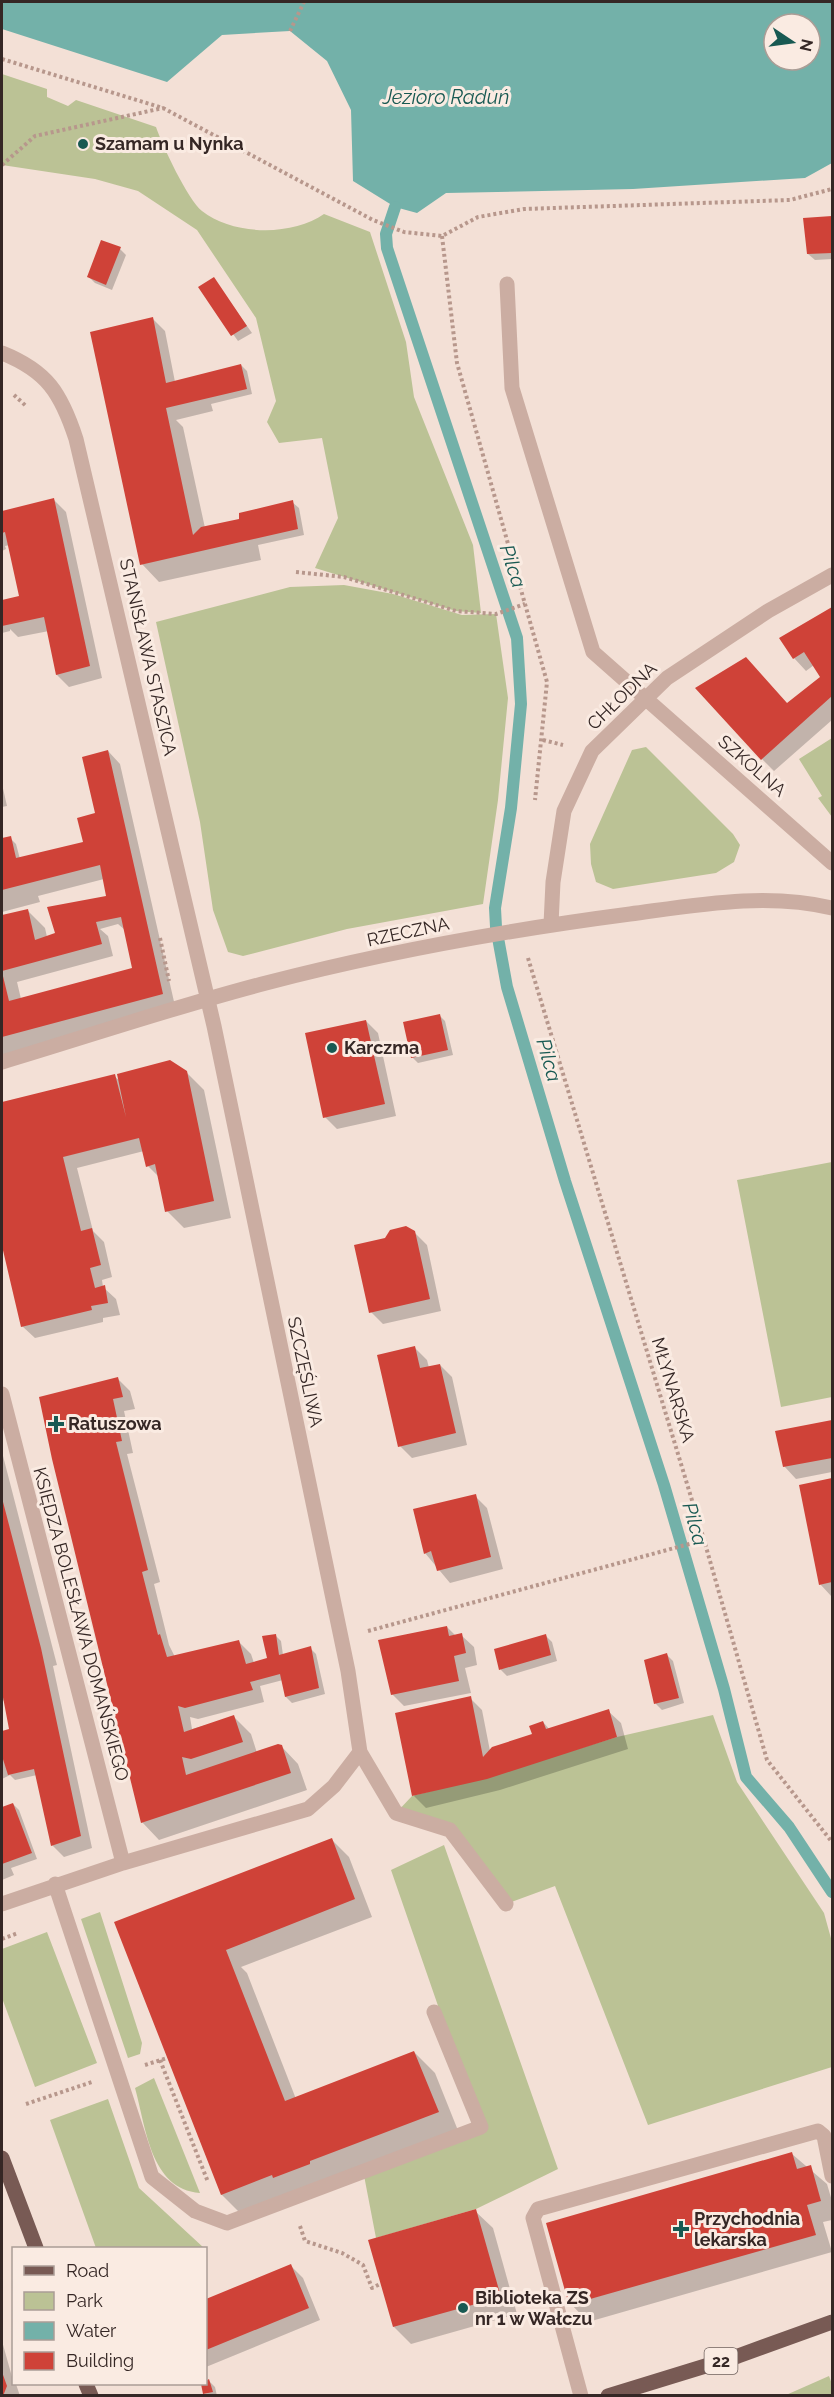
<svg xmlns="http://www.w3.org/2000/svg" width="834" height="2397" font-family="Raleway,sans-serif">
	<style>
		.green { fill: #bbc295 }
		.water { fill: #73b1a9; fill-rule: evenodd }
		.shadow { fill: #0003; fill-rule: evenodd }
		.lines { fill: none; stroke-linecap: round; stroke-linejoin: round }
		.stream { stroke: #73b1a9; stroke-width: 12 }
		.building { fill: #cf4238 }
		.path { stroke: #b7978c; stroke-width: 4; stroke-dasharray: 3 3; stroke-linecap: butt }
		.minor { stroke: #cbada2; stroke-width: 15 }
		.major { stroke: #785a54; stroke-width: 15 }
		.poi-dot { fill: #185952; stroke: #faebe2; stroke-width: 2 }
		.labels { text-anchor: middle; stroke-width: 6; stroke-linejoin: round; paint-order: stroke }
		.shield { fill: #faebe2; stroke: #70625e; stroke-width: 1.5 }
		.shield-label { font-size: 16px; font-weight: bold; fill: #352725 }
		.poi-label { font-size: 18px; font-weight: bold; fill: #352725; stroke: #faebe2; text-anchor: start }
		.street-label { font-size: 18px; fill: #352725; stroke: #faebe2 }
		.water-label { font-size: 20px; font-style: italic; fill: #185952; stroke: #faebe2 }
	</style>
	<rect width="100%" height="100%" fill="#f3e0d6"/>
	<path class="green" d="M2 74 47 89V97L68 106 76 100 156 127C162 145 188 200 202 211 234 236 293 236 324 214L370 232 406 342 414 397 473 545 481 613 456 611 315 568 338 518 322 438 279 443 267 422 276 401 256 318 197 230 138 191 95 179 2 165Z
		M344 585 393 594 462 615 496 614 508 698 498 800 483 904 347 929 243 956 228 952 213 910 200 822 156 622 290 587Z
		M832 738V817L818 798 822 796 799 759Z
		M646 747 733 834 740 845 734 862 716 873 613 889 596 882 591 864 590 844 632 750Z
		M832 1162V1397L781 1407 737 1180Z
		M713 1715 737 1782 824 1913 832 1942V2067L648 2125 555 1886 506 1904 450 1830 396 1813 412 1796 487 1777 617 1737Z
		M444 1845 558 2169 476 2209 376 2238 362 2165 480 2127 391 1870Z
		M100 1912 142 2043 140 2054 128 2058 81 1919Z
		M47 1932 97 2063 35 2087 2 1998V1949Z
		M154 2078 200 2193C150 2189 146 2127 135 2088Z
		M108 2099 139 2188 204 2248H96L50 2120Z
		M829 2376 832 2384V2395H786Z"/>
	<path class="water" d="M2 2H832V163L805 178 633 189 446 193 417 213 395 207 353 181 351 110 327 61 290 31 222 35 167 82 2 29ZM774 24H810V60H774Z"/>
	<path class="shadow" d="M832 218V259L815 260 808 254 805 219Z
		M120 249 126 255 112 290 95 283 89 277Z
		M214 279 252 333 238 341 200 288Z
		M153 319 165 331 175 382 241 365 247 371 252 394 211 404 213 411 176 420 183 427 205 528 239 521 292 502 299 508 304 535 258 545 261 560 159 582 142 564Z
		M54 500 66 512 102 678 69 687 57 675 49 631 18 637 10 629V631L2 633V602L21 597 10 545 5 546 6 549 2 551V512Z
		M832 609V720L774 771 762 759 787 704 822 677 814 665 806 671 794 658 781 638Z
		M108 751 120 764 175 1006 2 1059V914V916L27 910 45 928 47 937 58 934 108 897 104 879 38 896 40 902 2 912V840L10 838 16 844 20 859 86 842 97 815ZM118 924 125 930 134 969 21 999 17 982 113 956 108 936 100 929Z
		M2 784 7 806 2 807Z
		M439 1015 445 1021 453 1055 418 1063 412 1057Z
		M366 1021 378 1033 396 1116 337 1129 325 1117Z
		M186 1072 204 1090 231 1218 184 1228 167 1211 160 1178 148 1166 144 1151 77 1168 93 1231 104 1242 112 1277 102 1280 103 1287 116 1299 120 1315 103 1318V1322L35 1338 22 1326 2 1239V1103L114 1076 120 1081Z
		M414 1232 427 1245 441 1311 383 1324 371 1312Z
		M415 1348 427 1360 429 1368 440 1365 452 1377 467 1445 412 1458 400 1446Z
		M118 1379 130 1391 135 1409 124 1411 133 1453 127 1454 160 1582 154 1584 169 1645 175 1657 239 1642 251 1654 254 1663 269 1659 275 1635 281 1641 283 1655 310 1648 316 1654 325 1694 292 1703 286 1697 283 1680 260 1686 264 1702 198 1719 190 1717 192 1729 234 1717 251 1734 257 1753 281 1746 298 1764 307 1790 159 1840 142 1822 53 1458Z
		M832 1421V1472L796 1479 784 1466 777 1432Z
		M2 1452 57 1665 53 1666 92 1848 64 1857 52 1845 37 1775 15 1780 10 1775 2 1779V1733L9 1730 12 1733 5 1700 2 1701Z
		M832 1480V1597L820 1584 801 1486Z
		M475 1496 487 1508 503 1569 450 1583 425 1553Z
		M447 1627 456 1636 461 1635 474 1647 477 1665 465 1668 471 1693 404 1706 392 1694Z
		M546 1636 552 1642 557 1661 507 1676 501 1670 495 1650Z
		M667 1655 673 1661 684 1703 662 1710 656 1704 646 1661Z
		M470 1698 482 1710 490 1751 534 1735 543 1722 550 1730 608 1711 621 1723 628 1749 500 1790 426 1808 414 1796Z
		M13 1804 19 1810 37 1859 11 1868 14 1875 2 1880V1808Z
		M332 1840 349 1857 372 1917 241 1967 247 1973 296 2099 414 2052 435 2073 459 2133 243 2216 222 2195 116 1922Z
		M792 2154 827 2184 832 2201V2220L823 2222 832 2252 588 2322 571 2304Z
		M475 2211 493 2228 517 2314 411 2344 394 2327Z
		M291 2266 303 2278 320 2320 206 2367V2301Z
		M2 2341 14 2384H16L20 2396H2Z
		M209 2381 215 2387 217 2396 204 2393Z"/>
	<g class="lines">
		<path class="stream" d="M395 207 386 234 387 248 517 638 521 704 511 808 495 908 496 927 507 987 565 1181 664 1485 724 1689 746 1777 789 1827 832 1892"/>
	</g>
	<path class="building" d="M832 216V253L807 254 803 218Z
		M101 240 121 247 106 285 87 277Z
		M214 277 247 326 231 336 198 287Z
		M153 317 166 383 241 364 247 389 166 408 193 535 201 527 239 519V513L293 500 298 529 140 565 90 332Z
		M54 498 90 666 56 675 44 617 2 626V600L19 596 5 532 2 533V511Z
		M832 607V696L761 760 695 688 746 657 787 703 820 677 804 652 793 659 779 638Z
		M108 750 163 994 2 1037V972L9 1001 132 968 121 917 96 922 102 944 2 971V915L28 909 35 940 55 933 47 907 106 896 100 865 2 890V838L11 836 16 858 83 842 77 818 95 813 82 757Z
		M440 1014 448 1050 411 1058 403 1022Z
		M366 1020 385 1104 323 1118 305 1033Z
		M170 1060 187 1071 214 1201 165 1212 155 1164 146 1167 139 1138 63 1157 81 1231 92 1228 101 1265 90 1268 95 1288 105 1285 108 1303 91 1306 92 1310 21 1327 2 1246V1102L115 1074 126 1117 117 1074Z
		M406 1226 415 1231 430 1299 369 1313 354 1245 385 1238 390 1230Z
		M415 1346 420 1368 440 1364 456 1433 398 1447 377 1355Z
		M118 1377 123 1397 113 1399 122 1441 116 1442 148 1570 142 1572 158 1635 160 1634 167 1657 239 1640 246 1664 267 1658 262 1636 276 1634 279 1655 311 1646 319 1688 285 1697 280 1674 250 1682 253 1690 185 1708 178 1706 184 1732 234 1715 243 1742 191 1759 182 1757 186 1775 278 1744 282 1745 291 1773 141 1823 52 1459 39 1397Z
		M832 1420V1458L783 1467 775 1431Z
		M832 1478V1582L819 1585 799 1485Z
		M476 1494 491 1557 437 1571 431 1551 424 1554 413 1509Z
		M2 1498 41 1648 81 1836 51 1846 34 1769 8 1775 2 1756V1731L9 1729 2 1692Z
		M447 1626 449 1636 462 1633 466 1653 454 1656 459 1681 391 1695 378 1640Z
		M546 1634 551 1655 499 1670 494 1649Z
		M667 1653 679 1698 654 1704 644 1660Z
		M471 1696 483 1757 492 1747 532 1734 529 1726 543 1721 546 1729 609 1709 617 1737 487 1779 412 1796 395 1713Z
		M13 1803 32 1853 2 1864V1807Z
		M332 1838 355 1899 226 1950 285 2101 414 2051 439 2112 310 2161V2164L273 2178 272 2175 221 2195 114 1922Z
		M792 2152 797 2169 811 2165 821 2201 807 2205 816 2235 569 2305 546 2223Z
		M476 2209 501 2297 393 2327 368 2240Z
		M291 2264 309 2308 206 2350V2299Z
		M2 2372 7 2386 3 2396H2Z
		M209 2379 213 2392 203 2394 201 2384Z"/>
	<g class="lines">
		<path class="path" d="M290 31 304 2
			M2 59 163 108 373 220 404 232 442 236 478 217 524 209 790 200 832 189
			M2 165 35 136 163 108
			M442 236 457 363 547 682 535 800
			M14 395 26 406
			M296 572 344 577 456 611 496 614 525 604
			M543 740 563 745
			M160 938 169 981
			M528 958 704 1540 767 1760 832 1842
			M368 1631 704 1540
			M2 1939 18 1933
			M160 2060 208 2182
			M145 2065 167 2058
			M26 2104 92 2082
			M300 2226 305 2241 342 2253 363 2265 372 2288 380 2284"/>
		<path class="minor" d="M507 284 512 388 593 652 832 863
			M2 353C47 371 61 393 76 439L214 1026 348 1671 360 1752 396 1813 450 1830 506 1904
			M551 924 553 882 564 811 592 751 667 678 768 611 832 575
			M2 1062C89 1036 177 1006 266 983 385 952 508 930 630 914 697 905 766 892 832 908
			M2 1394 123 1863
			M55 1884 152 2177 195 2211 227 2223 481 2127 434 2012
			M2 1904 123 1863 308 1809 334 1786 360 1752
			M581 2396 533 2218 538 2209 818 2131 824 2136 832 2176"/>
		<path class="major" d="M2 2158 36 2248
			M86 2384 91 2396
			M608 2396 738 2356 832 2322"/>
	</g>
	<g class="poi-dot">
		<circle cx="83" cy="144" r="6"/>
		<circle cx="332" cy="1048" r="6"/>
		<path d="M53 1415h6v6h6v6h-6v6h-6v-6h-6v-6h6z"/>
		<path d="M678 2220h6v6h6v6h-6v6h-6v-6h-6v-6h6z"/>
		<circle cx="463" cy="2308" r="6"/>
	</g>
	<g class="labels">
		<rect class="shield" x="704.5" y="2348" width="33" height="26" rx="4.5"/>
		<g class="shield-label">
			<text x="721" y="2367">22</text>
		</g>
		<g class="poi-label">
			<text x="95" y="150">Szamam u Nynka</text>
			<text x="344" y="1054">Karczma</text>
			<text x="68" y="1430">Ratuszowa</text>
			<text x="694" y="2225">Przychodnia<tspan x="694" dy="21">lekarska</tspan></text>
			<text x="475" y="2304">Biblioteka ZS<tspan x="475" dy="21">nr 1 w Wałczu</tspan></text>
		</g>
		<g class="street-label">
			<text transform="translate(148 657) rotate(77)" y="6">STANISŁAWA STASZICA</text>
			<text transform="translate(622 696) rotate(-44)" y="6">CHŁODNA</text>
			<text transform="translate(752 766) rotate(41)" y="6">SZKOLNA</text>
			<text transform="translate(408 932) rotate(-12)" y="6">RZECZNA</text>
			<text transform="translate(305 1372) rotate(78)" y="6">SZCZĘŚLIWA</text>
			<text transform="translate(673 1390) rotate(73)" y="6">MŁYNARSKA</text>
			<text transform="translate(81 1624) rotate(75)" y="6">KSIĘDZA BOLESŁAWA DOMAŃSKIEGO</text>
		</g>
		<g class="water-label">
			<text x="446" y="104">Jezioro Raduń</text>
			<text transform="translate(513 566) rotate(72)" y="7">Pilca</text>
			<text transform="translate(549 1060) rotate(74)" y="7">Pilca</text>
			<text transform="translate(695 1524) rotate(74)" y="7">Pilca</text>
		</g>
	</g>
	<rect width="834" height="2397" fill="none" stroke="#352725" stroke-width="6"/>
	<rect x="12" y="2247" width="195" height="138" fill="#faebe2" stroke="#ab9d96" stroke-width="1.5"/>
	<rect x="24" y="2266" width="30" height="9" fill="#785a54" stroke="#ab9d96" stroke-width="1.5"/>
	<text x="66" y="2277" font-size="18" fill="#352725">Road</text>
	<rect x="24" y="2292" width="30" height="18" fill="#bbc295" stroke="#ab9d96" stroke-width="1.5"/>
	<text x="66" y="2307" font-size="18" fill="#352725">Park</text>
	<rect x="24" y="2322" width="30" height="18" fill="#73b1a9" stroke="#ab9d96" stroke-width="1.5"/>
	<text x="66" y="2337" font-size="18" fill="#352725">Water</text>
	<rect x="24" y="2352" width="30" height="18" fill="#cf4238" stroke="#ab9d96" stroke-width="1.5"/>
	<text x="66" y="2367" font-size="18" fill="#352725">Building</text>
	<g transform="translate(792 42) rotate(103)"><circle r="28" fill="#faebe2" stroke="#ab9d96" stroke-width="1.5"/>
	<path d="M0-4.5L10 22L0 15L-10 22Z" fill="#185952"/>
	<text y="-9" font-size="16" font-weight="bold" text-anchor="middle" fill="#352725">N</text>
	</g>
</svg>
